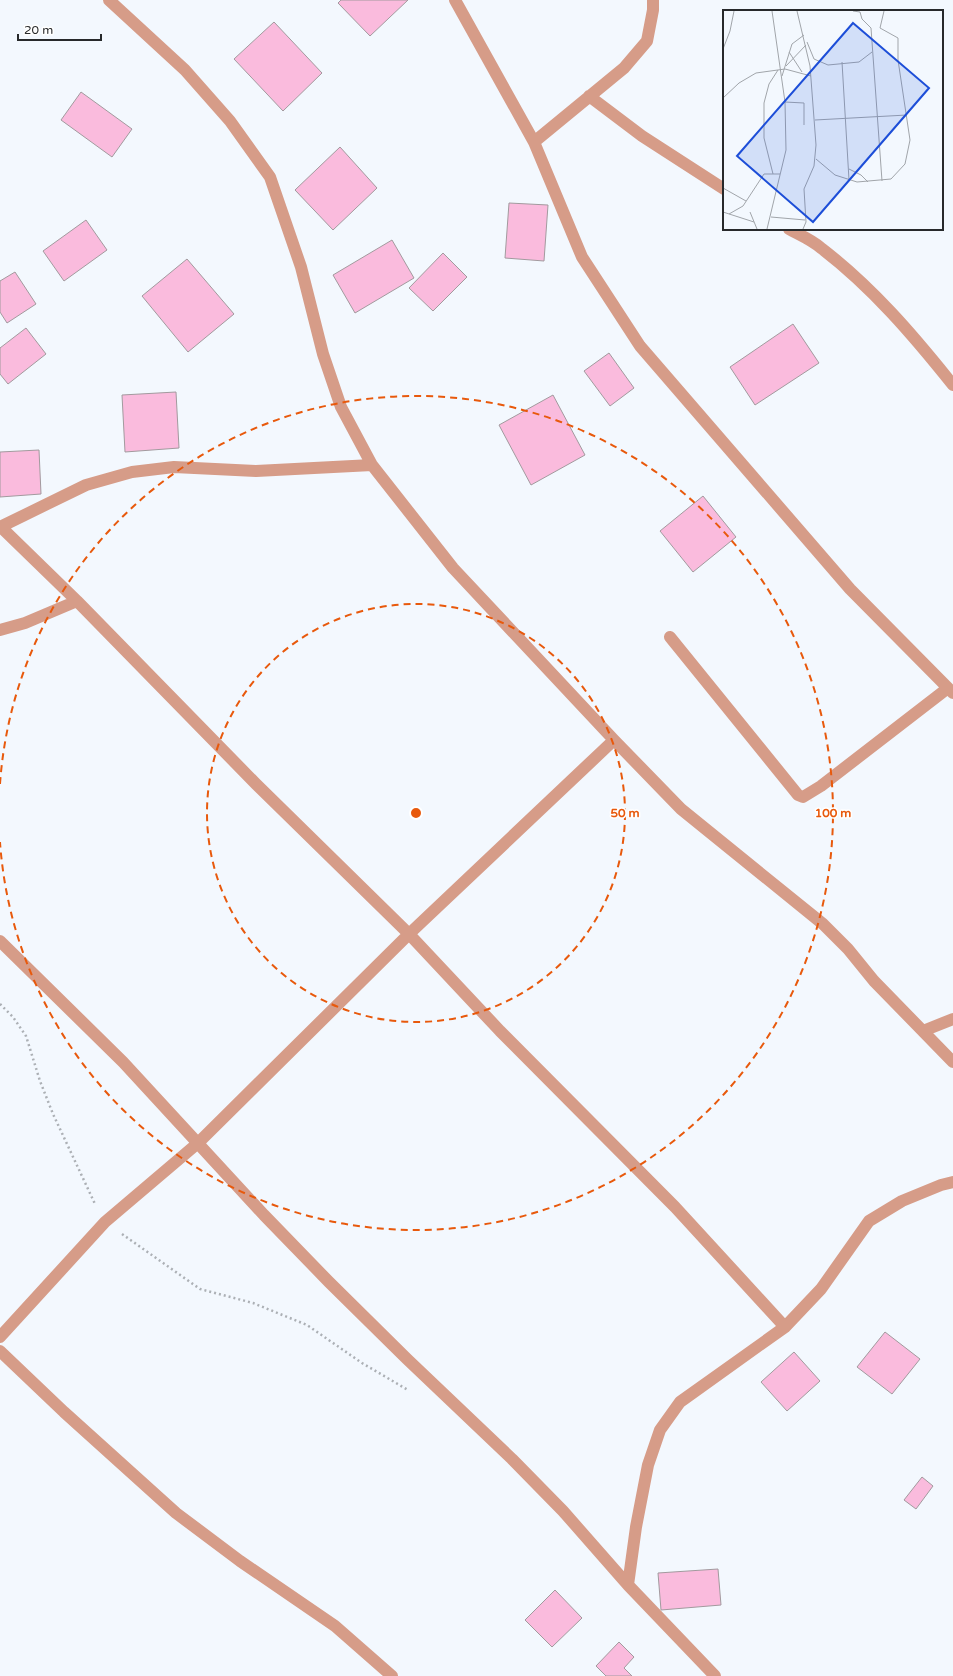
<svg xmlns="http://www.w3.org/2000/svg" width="953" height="1676" font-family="'Varela Round',sans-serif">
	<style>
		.building { fill: #fabbdd; stroke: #a29a9e }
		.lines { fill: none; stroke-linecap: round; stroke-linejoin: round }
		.path { stroke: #acb0b5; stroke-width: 2.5; stroke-dasharray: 2 3; stroke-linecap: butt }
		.street { stroke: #d69c88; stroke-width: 12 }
		.ring { fill: none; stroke: #e8590c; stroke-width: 2; stroke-dasharray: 7 5 }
		.inset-road { fill: none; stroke: #a1a5aa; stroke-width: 1 }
		.view { fill: #1d4ed8; fill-opacity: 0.15; stroke: #1d4ed8; stroke-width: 2 }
		.inset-edge { fill: none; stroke: #27292b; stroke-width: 2 }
		.centre { fill: #e8590c; stroke: #fff; stroke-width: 2 }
		.ring-label { font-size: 12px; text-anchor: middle; font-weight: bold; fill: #e8590c; stroke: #fff; stroke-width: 3; stroke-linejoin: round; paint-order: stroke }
	</style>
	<rect width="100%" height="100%" fill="#f3f8fe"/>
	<path class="building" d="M341 0H408L370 36 338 3Z
		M274 22 322 73 283 111 234 59Z
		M81 92 132 129 112 157 61 120Z
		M340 147 377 188 333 230 295 190Z
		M509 203 548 205 544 261 505 258Z
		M86 220 107 250 64 281 43 251Z
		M392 240 414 278 355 313 333 275Z
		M443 253 467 277 433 311 409 288Z
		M187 259 234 314 188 352 142 296Z
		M15 272 36 304 7 323 0 312V281Z
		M793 324 819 363 755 405 730 367Z
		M26 328 46 354 8 384 0 374V348Z
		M609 353 634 388 610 406 584 371Z
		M176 392 179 448 125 452 122 395Z
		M553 395 585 455 531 485 499 425Z
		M39 450 41 494 0 497V452Z
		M703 496 736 537 693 572 660 531Z
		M885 1332 920 1359 892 1394 857 1367Z
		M794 1352 820 1381 787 1411 761 1382Z
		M922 1477 933 1486 916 1509 904 1500Z
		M718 1569 721 1605 661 1610 658 1573Z
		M555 1590 582 1618 552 1647 525 1620Z
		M619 1642 634 1657 624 1668 632 1676H606L596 1666Z"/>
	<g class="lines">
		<path class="path" d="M0 1004 13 1017 26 1036 40 1081 53 1114 95 1204
			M122 1234 200 1289 253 1303 307 1325 362 1363 408 1390"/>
		<path class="street" d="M109 0 185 70 230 121 270 177 301 267 323 354 341 407 372 465 453 568 614 740 681 809 823 924 848 949 874 981 953 1062
			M455 0 534 142 582 257 640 346 850 589 953 693
			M589 96 642 136 724 189
			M534 142 624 68 647 41 653 10V0
			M789 229C800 235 812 240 821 248 872 287 913 335 953 385
			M0 527 86 485 132 472 174 467 256 471 372 465
			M1 527 77 601 256 784 409 934 500 1031 675 1207 785 1327
			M0 630 25 623 77 601
			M670 637 798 795 803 797 821 786 948 688
			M0 941 123 1062 264 1215 329 1282 407 1359 512 1459 563 1511 628 1585 715 1676
			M923 1031 953 1019
			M0 1337 105 1222 198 1143 409 934 614 740
			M0 1351 64 1412 176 1513 240 1561 335 1626 392 1676
			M628 1585 636 1527 648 1465 660 1430 680 1402 785 1327 821 1289 869 1221 902 1201 941 1185 953 1182"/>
	</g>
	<g class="ring">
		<circle cx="416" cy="813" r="209"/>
		<path d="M0 784A417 417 0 1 1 0 842"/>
	</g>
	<g transform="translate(723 10)">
		<rect width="220" height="220" fill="#f3f8fe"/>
		<path class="inset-road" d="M74 1 87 56 93 135 91 156 81 179 83 212 80 219M130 1 137 2 139 9 148 18 159 171M84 32 91 49 105 55 136 52 149 42M0 39 7 21 11 1M66 42 79 62M119 52 126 170M63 56 83 35M59 66 69 34 81 25M0 88 16 73 33 63 62 59 88 66M62 92 81 93V115M92 110 184 105M93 149 112 165 134 172 168 169 182 154 187 130 175 50V28L157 18 161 1M126 159 138 165 145 172M50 164 41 128V93L46 74 55 60M0 178 23 191M0 202 31 212M27 202 34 219M6 204 20 196 41 164H57M48 207 82 210M44 219 63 140 62 92 49 1"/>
		<path class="view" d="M130 13 206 78 90 212 14 146Z"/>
		<rect width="220" height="220" class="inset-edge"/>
	</g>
	<circle cx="416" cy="813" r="6" class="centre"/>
	<g class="ring-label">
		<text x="625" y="817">50 m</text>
		<text x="833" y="817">100 m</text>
	</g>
	<path d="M18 34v6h83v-6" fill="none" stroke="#27292b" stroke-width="2"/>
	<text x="24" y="34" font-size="12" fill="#27292b" stroke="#ffffff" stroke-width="3" paint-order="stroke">20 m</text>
</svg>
